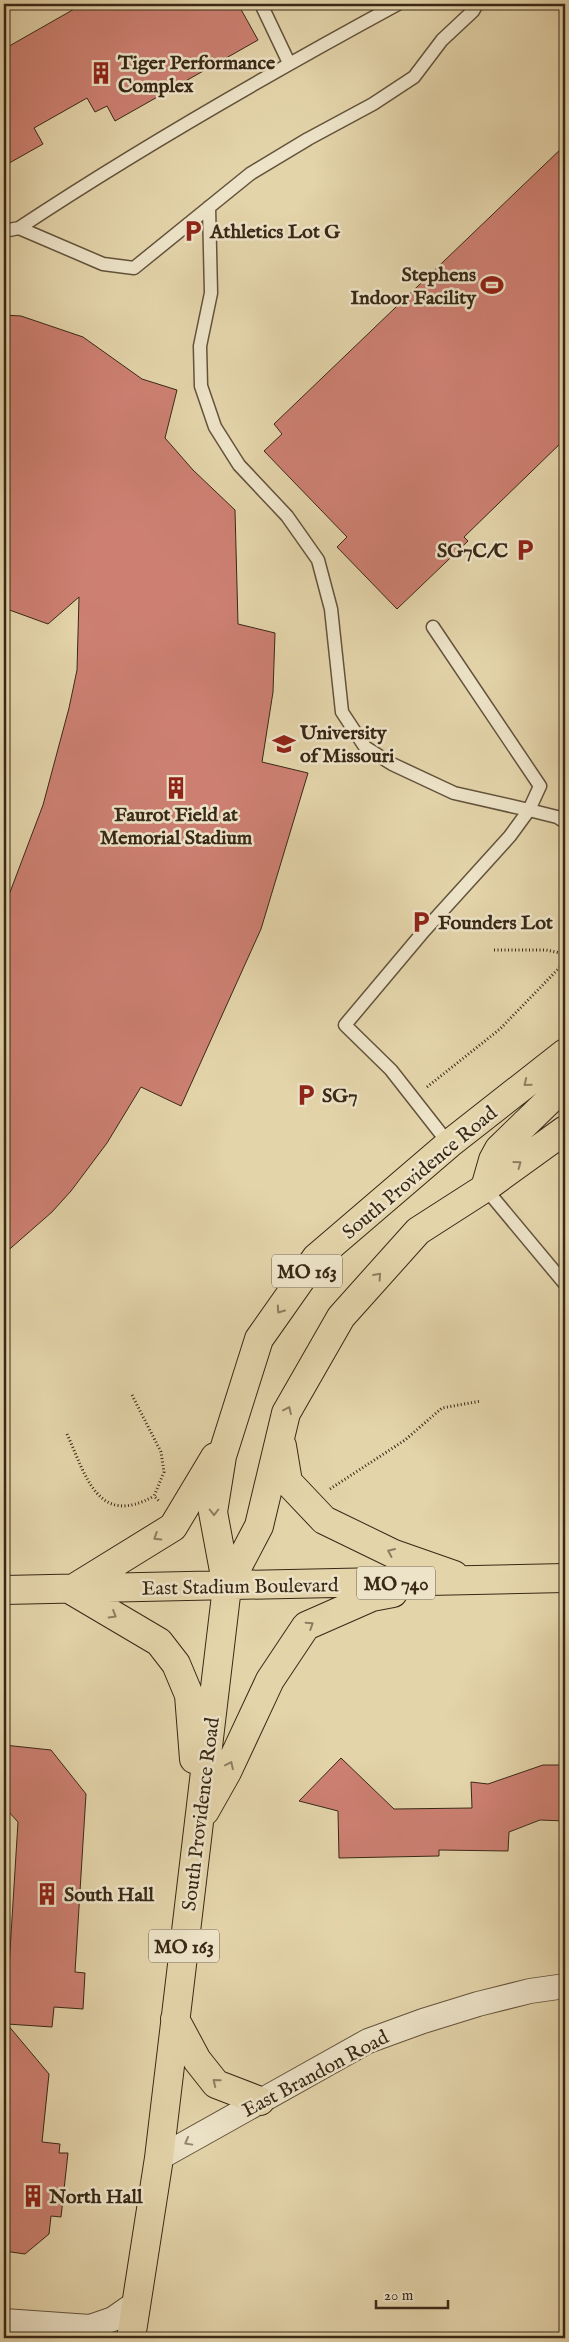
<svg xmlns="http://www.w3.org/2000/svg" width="569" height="2342" font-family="'IM FELL English',serif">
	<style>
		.building { fill: #cd8072; stroke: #382816 }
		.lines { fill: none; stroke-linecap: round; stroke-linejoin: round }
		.service-casing { stroke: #63533b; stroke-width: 15 }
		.minor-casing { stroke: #63533b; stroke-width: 26 }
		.primary-casing { stroke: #382816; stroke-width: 30 }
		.path { stroke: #382816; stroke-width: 3; stroke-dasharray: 1 2.5; stroke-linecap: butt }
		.service { stroke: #ede3c8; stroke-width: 12 }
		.minor { stroke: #ede3c8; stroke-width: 24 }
		.primary { stroke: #e4d4aa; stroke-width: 28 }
		.oneway { stroke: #8e7e60 }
		.oneway2 { stroke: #92866f }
		.labels { text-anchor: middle; stroke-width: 5; stroke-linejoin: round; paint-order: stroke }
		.shield { fill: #ede3c8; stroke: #6e604b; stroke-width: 1 }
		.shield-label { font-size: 19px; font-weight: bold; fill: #382816 }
		.poi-label { font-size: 20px; font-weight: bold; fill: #382816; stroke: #ede3c8; text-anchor: start }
		.street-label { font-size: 20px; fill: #382816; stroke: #ede3c8 }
	</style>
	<rect width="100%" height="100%" fill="#e4d4aa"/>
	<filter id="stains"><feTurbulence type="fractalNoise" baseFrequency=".004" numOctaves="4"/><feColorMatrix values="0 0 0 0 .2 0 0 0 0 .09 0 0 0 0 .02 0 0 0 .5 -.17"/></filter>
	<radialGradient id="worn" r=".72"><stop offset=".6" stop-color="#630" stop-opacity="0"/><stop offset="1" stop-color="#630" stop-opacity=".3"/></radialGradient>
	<path class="building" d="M83 4H238L258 40 115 121 107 106 95 112 87 98 34 128 43 144 4 166V49Z
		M565 145V439L464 537 468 541 397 609 337 547 347 537 264 451 282 434 274 424Z
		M4 315 21 316 83 337 142 379 177 390 165 438 193 470 235 510 238 624 275 633 273 692 262 762 308 773 261 929 181 1106 141 1087 107 1143 71 1191 52 1212 4 1254V908L43 805 69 708 77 670 79 597 48 624 4 608Z
		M4 1745 51 1750 86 1794 75 1972 85 1973 83 2009 54 2007 52 2027 7 2024 49 2074 42 2142 60 2144 59 2153H68L61 2217 51 2216 49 2234 25 2254 4 2251V2136L9 2083H4V1966L9 1967 18 1822 8 1811 4 1810Z
		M341 1758 394 1809 472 1808 471 1782 488 1784 543 1765H565V1821L540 1820 509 1832 508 1851 439 1850V1856L339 1858 338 1811 299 1801Z"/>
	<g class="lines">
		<defs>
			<path id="service" d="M261 4 289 63
				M209 207 211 293 200 346 201 386 215 427 239 465 287 516 318 560 331 609 342 712 365 747 392 764 454 793 529 810 510 836 424 931 345 1025 391 1070 449 1144
				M19 228C141 147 269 74 398 4
				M4 231 19 228 103 264 134 268 250 174 308 139 373 104 414 77 442 40 473 11 477 4
				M433 627 540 786 529 810 557 817 565 822
				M485 1188 565 1284"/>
			<path id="minor" d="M159 2158 368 2041 423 2021 478 2004 530 1991 565 1986
				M4 2321 90 2327 113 2319 136 2303"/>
			<path id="primary" d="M485 1188 493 1160 499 1149 565 1085
				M282 1446 288 1482 324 1520 394 1554 454 1575
				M227 1587 259 1526 286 1413 341 1317 418 1231 485 1188 565 1130
				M4 1590 565 1578
				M194 1759 189 1695 176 1664 159 1642 71 1590 173 1527 215 1457
				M205 1811 227 1772 270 1680 306 1626 372 1597 393 1593
				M175 2019 197 2060 216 2084 260 2101
				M131 2338 159 2158 227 1587 213 1512 222 1456 259 1339 316 1258 449 1144 565 1053"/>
		</defs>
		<use href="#service" class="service-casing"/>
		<use href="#minor" class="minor-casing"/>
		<use href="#primary" class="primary-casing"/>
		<path class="path" d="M494 950H546L565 954
			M427 1087 500 1029 565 962
			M132 1395 161 1452 164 1472 154 1496 160 1502
			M67 1434C86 1476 98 1528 154 1496
			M330 1489 405 1440 442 1408 481 1401"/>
		<use href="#service" class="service"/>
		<use href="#minor" class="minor"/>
		<use href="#primary" class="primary"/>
	</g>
	<defs><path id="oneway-chevron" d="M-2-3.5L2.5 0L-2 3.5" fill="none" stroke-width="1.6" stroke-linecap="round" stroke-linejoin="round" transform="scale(1.25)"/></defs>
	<g class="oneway">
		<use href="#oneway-chevron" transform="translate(527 1083) rotate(141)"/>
		<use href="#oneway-chevron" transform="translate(518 1164) rotate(-36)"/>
		<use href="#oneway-chevron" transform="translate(378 1276) rotate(-48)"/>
		<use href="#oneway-chevron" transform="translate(280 1310) rotate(125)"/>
		<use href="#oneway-chevron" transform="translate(288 1410) rotate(-65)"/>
		<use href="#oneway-chevron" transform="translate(214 1512) rotate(90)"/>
		<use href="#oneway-chevron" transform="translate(157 1537) rotate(148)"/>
		<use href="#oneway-chevron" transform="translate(391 1552) rotate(-156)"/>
		<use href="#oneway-chevron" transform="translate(113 1615) rotate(31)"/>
		<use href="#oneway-chevron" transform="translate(310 1625) rotate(-33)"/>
		<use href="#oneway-chevron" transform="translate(230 1765) rotate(-65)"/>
		<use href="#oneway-chevron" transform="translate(216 2082) rotate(-141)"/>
	</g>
	<use class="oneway2" href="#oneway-chevron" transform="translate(188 2142) rotate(151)"/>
	<defs>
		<symbol id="building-bare" viewBox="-9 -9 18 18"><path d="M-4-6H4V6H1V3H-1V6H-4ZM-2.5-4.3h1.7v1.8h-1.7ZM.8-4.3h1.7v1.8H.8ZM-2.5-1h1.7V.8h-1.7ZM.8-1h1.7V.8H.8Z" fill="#8f2418" stroke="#ede3c8" stroke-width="2.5" paint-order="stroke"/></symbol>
		<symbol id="parking-bare" viewBox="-9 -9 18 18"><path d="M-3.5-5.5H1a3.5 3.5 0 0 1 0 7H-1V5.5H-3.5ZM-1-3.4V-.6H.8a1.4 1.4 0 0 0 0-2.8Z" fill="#8f2418" stroke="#ede3c8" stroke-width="2.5" paint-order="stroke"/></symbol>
		<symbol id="stadium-bare" viewBox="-9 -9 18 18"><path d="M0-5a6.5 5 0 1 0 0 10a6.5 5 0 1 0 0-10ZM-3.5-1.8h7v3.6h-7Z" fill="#8f2418" stroke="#ede3c8" stroke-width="2.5" paint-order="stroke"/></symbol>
		<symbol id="university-bare" viewBox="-9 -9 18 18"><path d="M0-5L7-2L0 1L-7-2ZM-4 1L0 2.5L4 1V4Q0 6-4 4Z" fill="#8f2418" stroke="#ede3c8" stroke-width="2.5" paint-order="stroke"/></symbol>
	</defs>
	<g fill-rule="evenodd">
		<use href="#building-bare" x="85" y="57" width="32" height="32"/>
		<use href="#parking-bare" x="177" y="215" width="32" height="32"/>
		<use href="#stadium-bare" x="476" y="269" width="32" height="32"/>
		<use href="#parking-bare" x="509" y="534" width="32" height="32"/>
		<use href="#university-bare" x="268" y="728" width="32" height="32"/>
		<use href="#building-bare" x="160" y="772" width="32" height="32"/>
		<use href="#parking-bare" x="405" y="906" width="32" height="32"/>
		<use href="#parking-bare" x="290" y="1079" width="32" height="32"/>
		<use href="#building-bare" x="31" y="1878" width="32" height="32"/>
		<use href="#building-bare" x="17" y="2180" width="32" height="32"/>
	</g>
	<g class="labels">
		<g class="shield">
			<rect x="272" y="1254.5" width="70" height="33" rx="4"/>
			<rect x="357" y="1566.5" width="78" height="33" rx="4"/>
			<rect x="149" y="1929.5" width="70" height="33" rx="4"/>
		</g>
		<g class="shield-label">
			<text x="307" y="1278">MO 163</text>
			<text x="396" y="1590">MO 740</text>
			<text x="184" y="1953">MO 163</text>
		</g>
		<g class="poi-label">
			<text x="118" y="69">Tiger Performance<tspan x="118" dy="23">Complex</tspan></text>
			<text x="210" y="238">Athletics Lot G</text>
			<text x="476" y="281" text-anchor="end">Stephens<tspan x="476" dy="23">Indoor Facility</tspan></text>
			<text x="508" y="557" text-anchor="end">SG7C/C</text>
			<text x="300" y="739">University<tspan x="300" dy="23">of Missouri</tspan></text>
			<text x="176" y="821" text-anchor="middle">Faurot Field at<tspan x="176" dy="23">Memorial Stadium</tspan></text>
			<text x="438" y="929">Founders Lot</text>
			<text x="322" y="1102">SG7</text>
			<text x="64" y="1901">South Hall</text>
			<text x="49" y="2203">North Hall</text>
		</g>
		<g class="street-label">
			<text transform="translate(419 1172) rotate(-40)" y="7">South Providence Road</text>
			<text transform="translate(240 1586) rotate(-1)" y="7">East Stadium Boulevard</text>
			<text transform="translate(200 1814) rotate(-83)" y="7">South Providence Road</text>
			<text transform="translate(315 2073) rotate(-28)" y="7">East Brandon Road</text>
		</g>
	</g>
	<rect width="569" height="2342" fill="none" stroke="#e4d4aa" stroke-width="20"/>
	<rect x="5" y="5" width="559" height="2332" fill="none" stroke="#382816" stroke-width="2.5"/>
	<rect x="10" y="10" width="549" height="2322" fill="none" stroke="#382816"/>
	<path d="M376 2300v8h72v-8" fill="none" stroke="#382816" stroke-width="2.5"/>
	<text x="384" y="2300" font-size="15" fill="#382816" stroke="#ede3c8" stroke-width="4" paint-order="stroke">20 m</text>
	<rect width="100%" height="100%" filter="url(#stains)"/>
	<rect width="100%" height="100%" fill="url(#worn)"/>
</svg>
